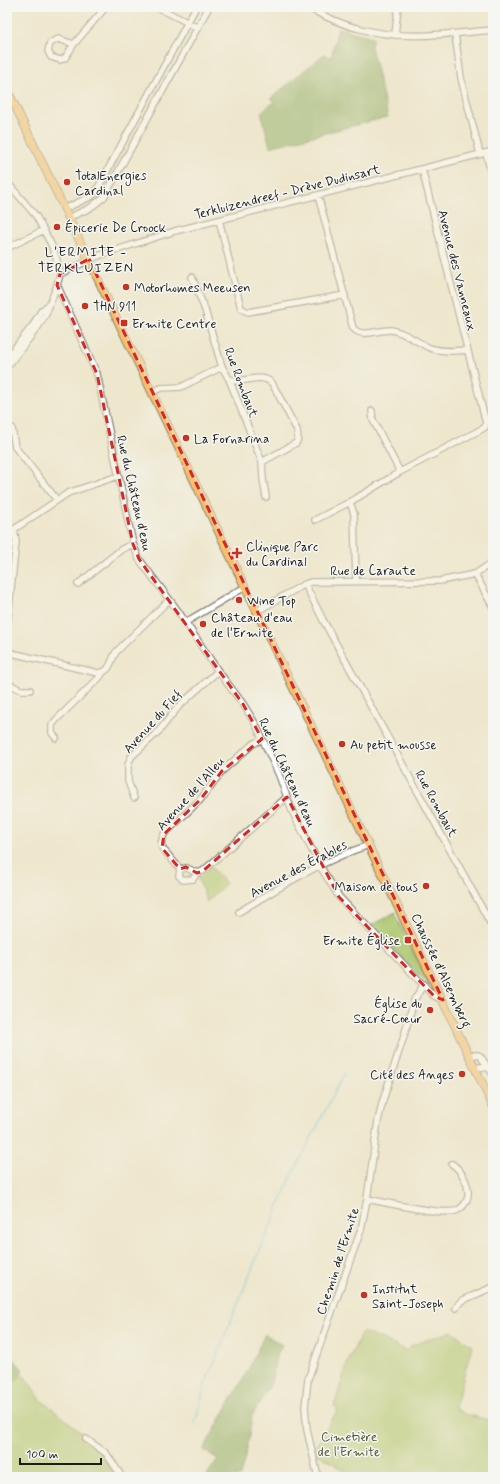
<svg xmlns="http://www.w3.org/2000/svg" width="500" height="1484" font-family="Mynerve,sans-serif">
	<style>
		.green { fill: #acc66d; stroke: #647144 }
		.forest { fill: #89ab60; stroke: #52643e }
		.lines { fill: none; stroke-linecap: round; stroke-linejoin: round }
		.stream { stroke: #58bed5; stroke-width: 1.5 }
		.minor-casing { stroke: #858275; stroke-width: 8 }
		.major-casing { stroke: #858275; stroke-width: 9 }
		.minor { stroke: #fff; stroke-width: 5.5 }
		.major { stroke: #f9bf6d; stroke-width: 7 }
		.marked { fill: none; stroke: #d62828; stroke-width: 3; stroke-dasharray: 8 5; stroke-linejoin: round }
		.poi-dot { fill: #c8321e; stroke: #f6f6f2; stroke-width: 1.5 }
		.labels { text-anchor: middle; stroke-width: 3; stroke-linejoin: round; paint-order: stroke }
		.poi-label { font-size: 13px; fill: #1c1c1c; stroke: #f6f6f2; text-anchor: start }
		.street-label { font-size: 13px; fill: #1c1c1c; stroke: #f6f6f2 }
		.park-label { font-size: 13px; fill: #4e5838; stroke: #f6f6f2 }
		.neighbourhood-label { font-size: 14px; letter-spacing: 1px; fill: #1c1c1c; stroke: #f6f6f2 }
	</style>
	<rect width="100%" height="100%" fill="#f6f6f2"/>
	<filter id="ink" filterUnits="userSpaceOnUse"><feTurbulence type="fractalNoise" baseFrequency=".025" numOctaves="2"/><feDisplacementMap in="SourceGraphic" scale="8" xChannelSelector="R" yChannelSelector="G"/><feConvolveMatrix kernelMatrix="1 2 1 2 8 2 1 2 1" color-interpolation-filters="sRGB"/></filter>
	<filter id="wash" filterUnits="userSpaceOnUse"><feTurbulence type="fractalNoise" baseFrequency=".012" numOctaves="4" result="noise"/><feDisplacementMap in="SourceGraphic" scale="16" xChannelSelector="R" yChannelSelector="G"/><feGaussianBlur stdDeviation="0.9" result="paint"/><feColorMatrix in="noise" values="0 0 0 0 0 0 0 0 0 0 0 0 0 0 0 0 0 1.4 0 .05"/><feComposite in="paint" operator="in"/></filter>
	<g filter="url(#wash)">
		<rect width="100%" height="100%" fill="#eee7ce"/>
		<path class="green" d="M211 867 226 883 207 902 198 878Z
			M396 912 395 915 431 987 370 926Z
			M452 1331 472 1346 455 1408 465 1414 493 1421V1477H355L313 1451 338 1409 334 1406 347 1364 362 1332 382 1339 406 1351 413 1345Z
			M7 1367 25 1377 42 1401 89 1438 119 1477H7Z"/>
		<path class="forest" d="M338 28 373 37 371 46 388 117 270 147 261 112 275 101 271 98 324 54 331 58Z
			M265 1334 282 1345 276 1357 271 1383 252 1416 248 1444 240 1477H207L208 1473 218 1459 203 1450 248 1370Z
			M7 1351 23 1370 19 1377 7 1387V1374L11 1370 7 1367Z"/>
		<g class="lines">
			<path class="stream" d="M195 1423 205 1385 256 1259 291 1177 344 1074"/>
		</g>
	</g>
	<g filter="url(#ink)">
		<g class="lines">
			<defs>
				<path id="minor" d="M157 7 198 28
					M306 7C323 15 339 24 357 28 401 41 448 34 493 30
					M455 34 461 78 480 154
					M395 35 398 7
					M74 44 58 39 50 43 48 51 51 57 60 60 65 58 74 44 106 7
					M486 153 493 181
					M7 182 36 216 51 244 56 257 60 274 57 285 46 314 38 327 7 367
					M318 195 353 328C362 339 379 329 391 330 406 332 416 342 430 348 442 352 455 351 467 350
					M64 209 92 196 99 186 196 7
					M68 218 90 208 104 197 209 7
					M219 220 241 308 244 310 248 312 345 295
					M7 248 44 230
					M60 274 98 256 175 231 493 151
					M192 277 205 310 222 367 229 379 262 462 263 479 266 497
					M57 285 97 374 133 544 139 559 178 611 218 671 243 704 256 725 279 775 292 811 320 866 339 897 434 996 443 1000
					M7 358 33 325 41 311 48 305
					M229 379C243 386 259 371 272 383L297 430 298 439 296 443 262 462
					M152 392 161 388 181 387 222 367
					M372 411 373 420 400 472
					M12 428 15 447 57 500
					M315 520 350 502
					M7 534 68 493 118 476
					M475 574 493 607
					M356 581 354 514 350 502 400 472 482 429 485 427 486 423 422 169
					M78 584 122 549 133 544
					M305 584 323 620 493 928
					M257 611 305 584 311 582 440 581 475 574 493 562
					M186 622 245 587
					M7 627 16 542 14 529
					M7 652 98 673C111 672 110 662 116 652L169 600
					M7 683 21 690H30
					M56 738 52 733V725L57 719 100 677 103 672
					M262 739 253 744 222 771 200 800 164 834 161 843 162 848 180 869 179 876 183 880 193 879 197 873 203 871 287 797
					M134 798 128 781V765L131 757 159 731 179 706 218 671
					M180 869 187 868 197 873
					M239 912C280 887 323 860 369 845
					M469 1055H478L480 1056 493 1074
					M476 1070 480 1067 489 1068
					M367 1199C384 1202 446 1217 458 1210 464 1207 469 1199 468 1192 468 1182 460 1169 452 1164
					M456 1308 461 1301 493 1287
					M86 1439 106 1453 122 1477
					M318 1477 307 1430 305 1407 308 1379 361 1230 367 1199 378 1121 383 1100 404 1036 414 1000 424 984"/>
				<path id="major" d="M7 89 493 1106"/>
			</defs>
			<use href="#minor" class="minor-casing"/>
			<use href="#major" class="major-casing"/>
			<use href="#minor" class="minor"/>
			<use href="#major" class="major"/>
		</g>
	</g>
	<path d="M0 0H500V1484H0ZM89 259 443 1000 434 996 339 897 287 797 203 871 197 873 186 867 180 869 162 848 164 834 200 800 222 771 262 739 243 704 139 559 133 544 97 374 57 285 60 274Z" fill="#eee7ce" fill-opacity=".55" fill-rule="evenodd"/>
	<path class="marked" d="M89 259 443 1000 434 996 339 897 287 797 203 871 197 873 186 867 180 869 162 848 164 834 200 800 222 771 262 739 243 704 139 559 133 544 97 374 57 285 60 274Z"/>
	<g class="poi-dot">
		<circle cx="67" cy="182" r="4"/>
		<circle cx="57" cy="227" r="4"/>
		<circle cx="126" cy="287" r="4"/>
		<circle cx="85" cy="306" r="4"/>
		<rect x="120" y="319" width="8" height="8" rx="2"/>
		<circle cx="186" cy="438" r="4"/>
		<path d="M235 547h4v4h4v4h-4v4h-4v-4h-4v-4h4z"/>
		<circle cx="239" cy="600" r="4"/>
		<circle cx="203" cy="624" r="4"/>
		<circle cx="342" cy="744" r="4"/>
		<circle cx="426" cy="886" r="4"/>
		<rect x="404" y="936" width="8" height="8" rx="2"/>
		<circle cx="430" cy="1010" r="4"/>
		<circle cx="462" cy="1074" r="4"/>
		<circle cx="364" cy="1295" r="4"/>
	</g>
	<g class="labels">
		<g class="poi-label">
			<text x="75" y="180">TotalEnergies<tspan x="75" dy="15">Cardinal</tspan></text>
			<text x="65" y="232">Épicerie De Croock</text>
			<text x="134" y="292">Motorhomes Meeusen</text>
			<text x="93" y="311">THN 911</text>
			<text x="132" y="328">Ermite Centre</text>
			<text x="194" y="443">La Fornarina</text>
			<text x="246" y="551">Clinique Parc<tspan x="246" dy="15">du Cardinal</tspan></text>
			<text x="247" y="605">Wine Top</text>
			<text x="211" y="622">Château d'eau<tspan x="211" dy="15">de l'Ermite</tspan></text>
			<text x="350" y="749">Au petit mousse</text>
			<text x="418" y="891" text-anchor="end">Maison de tous</text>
			<text x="400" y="945" text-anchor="end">Ermite Église</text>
			<text x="422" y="1008" text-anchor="end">Église du<tspan x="422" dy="15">Sacré-Cœur</tspan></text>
			<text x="454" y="1079" text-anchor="end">Cité des Anges</text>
			<text x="372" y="1293">Institut<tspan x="372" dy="15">Saint-Joseph</tspan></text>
		</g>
		<g class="street-label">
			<text transform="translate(287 191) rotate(-14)" y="5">Terkluizendreef - Drève Dudinsart</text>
			<text transform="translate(458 270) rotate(76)" y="5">Avenue des Vanneaux</text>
			<text transform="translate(242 382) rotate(69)" y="5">Rue Rombaut</text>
			<text transform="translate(135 493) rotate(77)" y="5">Rue du Château d'eau</text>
			<text x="373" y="575">Rue de Caraute</text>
			<text transform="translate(152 721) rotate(-48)" y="5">Avenue du Fief</text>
			<text transform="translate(288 772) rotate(65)" y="5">Rue du Château d'eau</text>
			<text transform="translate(190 793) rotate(-48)" y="5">Avenue de l'Alleu</text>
			<text transform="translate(437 803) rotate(61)" y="5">Rue Rombaut</text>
			<text transform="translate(298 868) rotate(-28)" y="5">Avenue des Érables</text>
			<text transform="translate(442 970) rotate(65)" y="5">Chaussée d'Alsemberg</text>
			<text transform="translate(337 1261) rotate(-72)" y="5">Chemin de l'Ermite</text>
		</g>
		<g class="park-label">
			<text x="349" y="1441">Cimetière<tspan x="349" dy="15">de l'Ermite</tspan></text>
		</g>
		<g class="neighbourhood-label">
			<text x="86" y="256">L'ERMITE -<tspan x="86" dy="16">TERKLUIZEN</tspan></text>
		</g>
	</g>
	<rect width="500" height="1484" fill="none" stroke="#f6f6f2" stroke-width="24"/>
	<path d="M20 1458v6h81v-6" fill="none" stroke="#1c1c1c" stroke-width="2"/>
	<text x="26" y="1458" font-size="12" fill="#1c1c1c" stroke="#f6f6f2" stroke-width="3" paint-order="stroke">100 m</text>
</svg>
